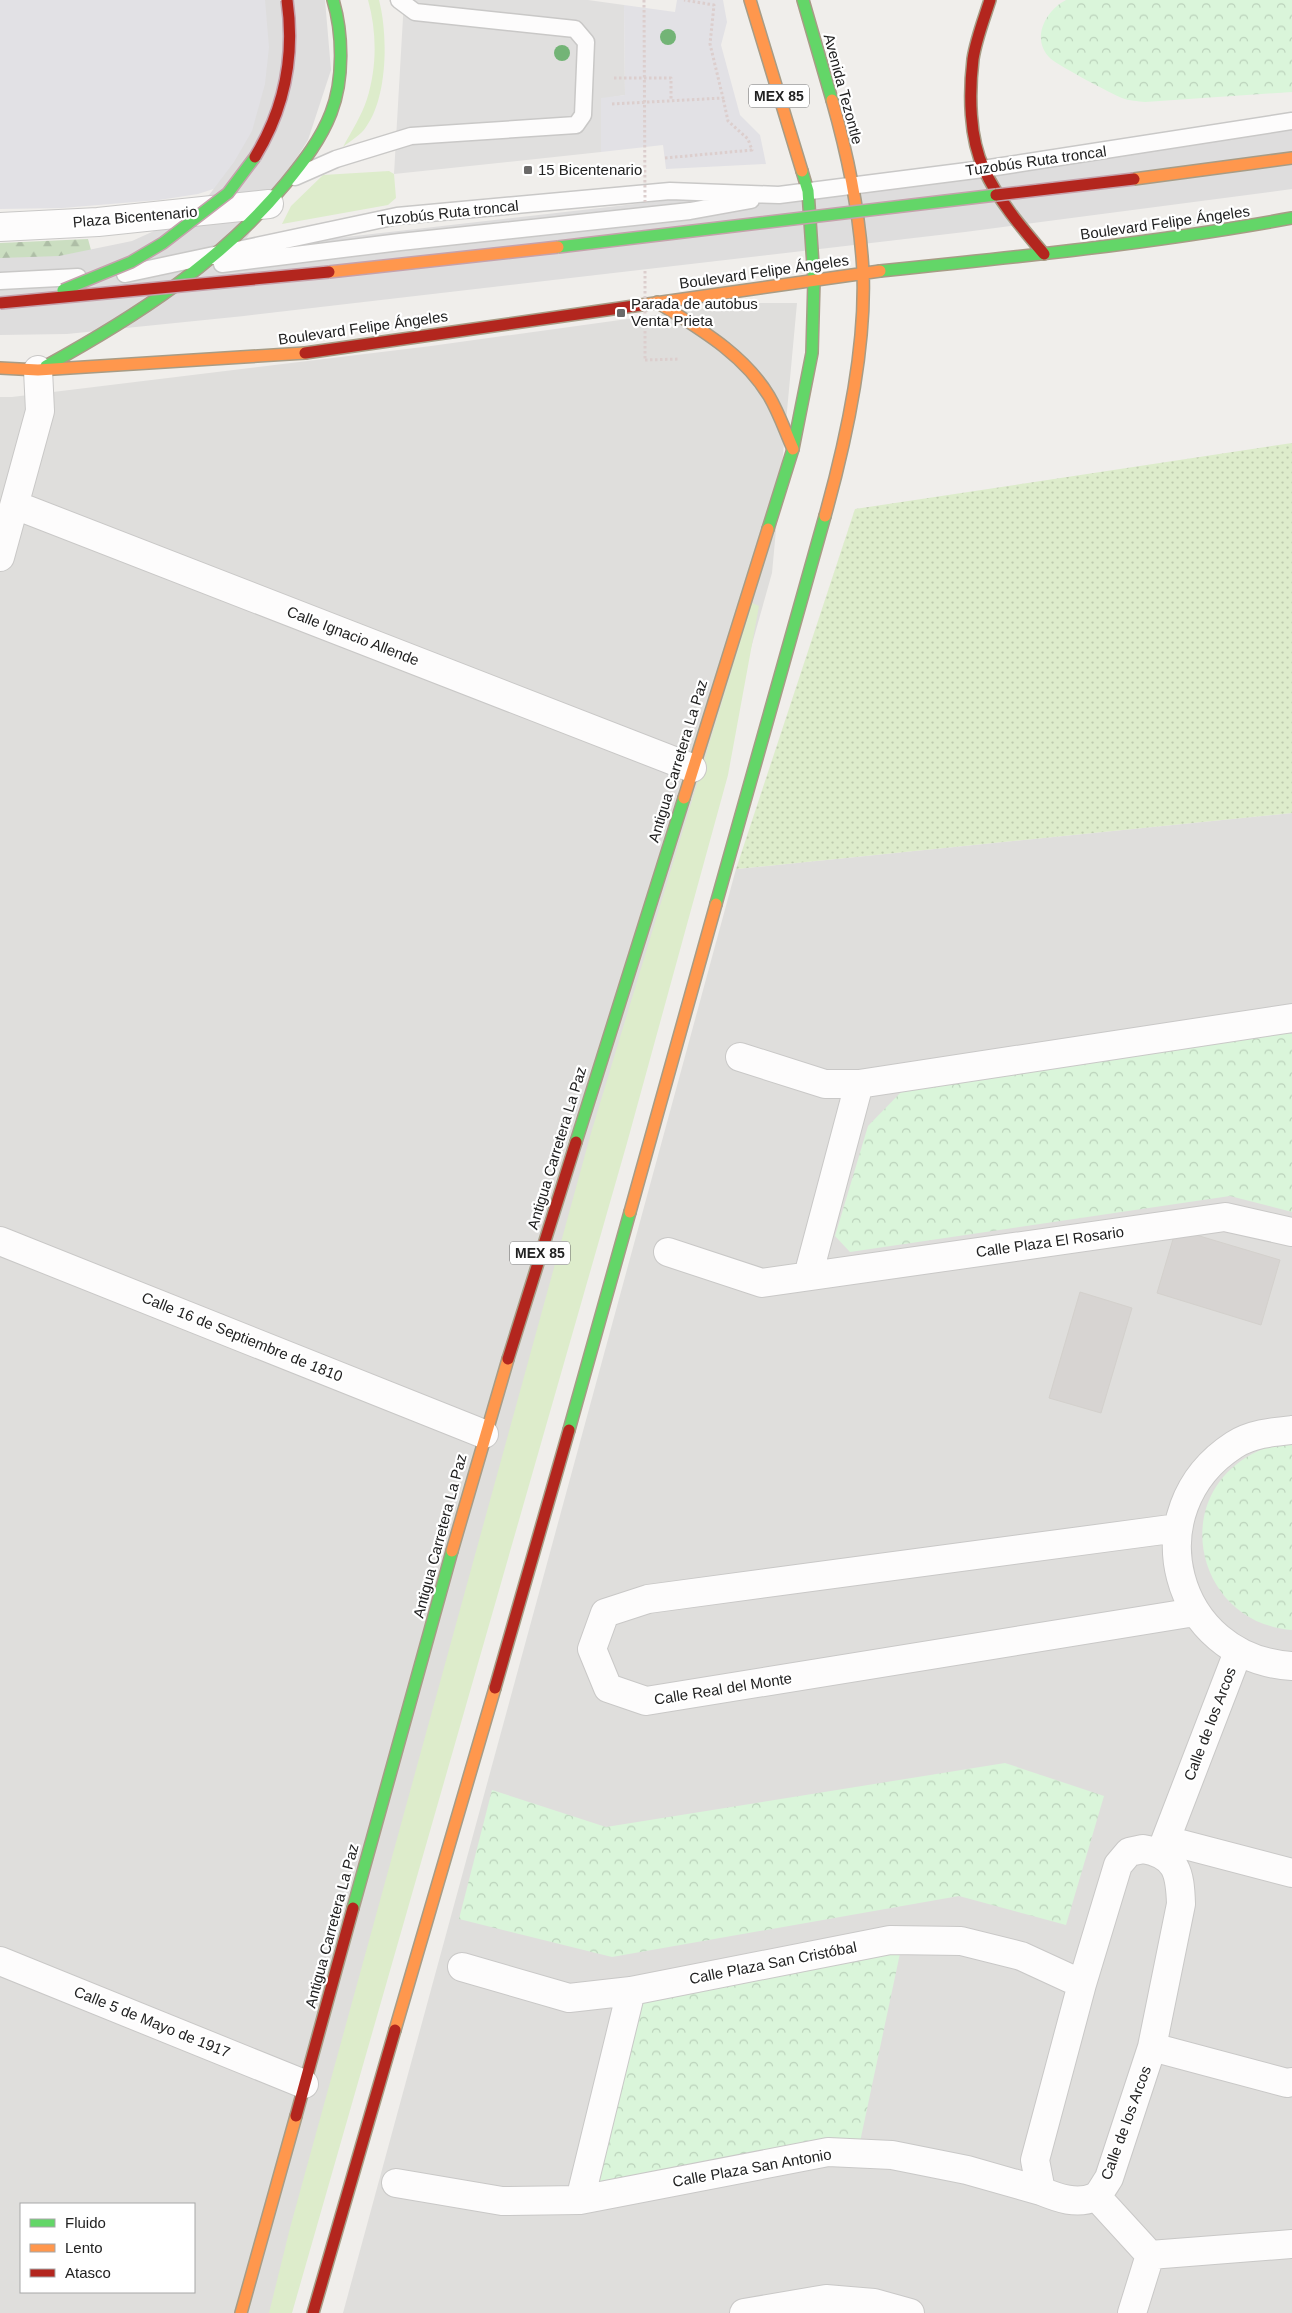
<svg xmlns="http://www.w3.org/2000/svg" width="1292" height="2313" font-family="Arial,sans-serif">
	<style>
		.residential { fill: #dfdedc; fill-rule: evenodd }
		.grass { fill: url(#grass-dots) }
		.forest { fill: url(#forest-firs) }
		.park { fill: url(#park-crowns) }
		.garden { fill: #ddeccb }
		.parking { fill: #e0dfde }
		.plaza { fill: #e2e1e5 }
		.pier { fill: #dedddd }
		.building { fill: #d7d4d2; stroke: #d3d0cc }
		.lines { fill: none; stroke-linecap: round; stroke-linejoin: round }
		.lane-casing { stroke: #c9c8c7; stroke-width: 19 }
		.street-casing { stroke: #c9c8c7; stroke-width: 30 }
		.fast-casing { stroke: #a79c86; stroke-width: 14 }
		.slow-casing { stroke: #a79c86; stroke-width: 14 }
		.jam-casing { stroke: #a79c86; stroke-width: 14 }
		.path { stroke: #dccecd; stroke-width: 3; stroke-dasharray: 2.5 2.5; stroke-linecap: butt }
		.lane { stroke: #fdfcfc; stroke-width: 16 }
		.street { stroke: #fdfcfc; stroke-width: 28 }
		.fast { stroke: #63d668; stroke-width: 11 }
		.slow { stroke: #ff974d; stroke-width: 11 }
		.jam { stroke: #b3261e; stroke-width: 11 }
		.fast-bridge-casing { stroke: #c5a2ac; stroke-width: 14; stroke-linecap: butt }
		.slow-bridge-casing { stroke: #c5a2ac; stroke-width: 14; stroke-linecap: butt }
		.jam-bridge-casing { stroke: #c5a2ac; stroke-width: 14; stroke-linecap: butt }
		.path-bridge { stroke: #dccecd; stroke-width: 3; stroke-dasharray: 2.5 2.5; stroke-linecap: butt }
		.fast-bridge { stroke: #63d668; stroke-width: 11 }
		.slow-bridge { stroke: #ff974d; stroke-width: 11 }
		.jam-bridge { stroke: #b3261e; stroke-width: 11 }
		.tree { fill: #73b476 }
		.poi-dot { fill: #6a6968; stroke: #fff; stroke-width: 2 }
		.labels { text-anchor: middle; stroke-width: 4.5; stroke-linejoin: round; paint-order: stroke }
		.shield { fill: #fff; stroke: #646464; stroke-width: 1 }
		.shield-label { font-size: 14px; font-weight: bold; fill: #222 }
		.street-label { font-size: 15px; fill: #222; stroke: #fff }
		.poi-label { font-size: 15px; fill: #222; stroke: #fff; text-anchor: start }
	</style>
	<defs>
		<pattern id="grass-dots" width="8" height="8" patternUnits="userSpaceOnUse" patternTransform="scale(1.25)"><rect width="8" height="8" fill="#ddeccb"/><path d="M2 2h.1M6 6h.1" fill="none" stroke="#bdcaae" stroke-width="1.8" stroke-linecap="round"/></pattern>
		<pattern id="forest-firs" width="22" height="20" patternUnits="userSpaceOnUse" patternTransform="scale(1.25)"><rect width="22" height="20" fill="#cbdec1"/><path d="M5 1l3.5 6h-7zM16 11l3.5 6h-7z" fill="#aebea6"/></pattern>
		<pattern id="park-crowns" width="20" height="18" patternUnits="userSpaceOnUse" patternTransform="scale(1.25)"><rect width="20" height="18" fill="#daf5da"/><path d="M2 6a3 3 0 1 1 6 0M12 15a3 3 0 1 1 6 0" fill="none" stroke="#bbd2bb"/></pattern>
	</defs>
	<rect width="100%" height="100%" fill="#f0eeeb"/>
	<path class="residential" d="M743 303H797L772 573 283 2313H0V397H12L431 346ZM21 2204H194V2292H21Z
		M1292 813V2313H343L736 869Z"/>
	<path class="grass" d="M1292 443V813L736 869 855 509Z"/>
	<path class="forest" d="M88 239 91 250 83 261 0 265V243Z"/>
	<path class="park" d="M1066 0H1292V92L1145 102C1138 101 1129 101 1122 98 1112 94 1059 66 1051 59 1030 40 1045 11 1066 0Z
		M1278 1030 1292 1034V1212L1230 1196 850 1252 835 1236 868 1126 906 1087Z
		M1292 1443V1630C1198 1623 1167 1500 1252 1454 1264 1448 1278 1442 1292 1443Z
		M1005 1763 1104 1796 1066 1925 959 1896 612 1957 459 1919 492 1790 606 1827Z
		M902 1944 860 2142 582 2199 632 1995Z"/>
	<path class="garden" d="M368 0H379C388 34 388 97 366 127 361 135 350 141 343 147 351 132 362 115 367 99 377 67 377 32 368 0Z
		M389 171 394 174 396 198 388 205 282 224 291 206 323 175Z
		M752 603 759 606 728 775 627 1143 292 2313H269L290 2228 591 1133Z"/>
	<path class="parking" d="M404 0H588L624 5 625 95 601 99V152L394 174Z"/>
	<path class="plaza" d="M0 0H302L247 178 198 194 159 200 62 208 0 209Z
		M677 0H723L727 22 721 45 740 115 760 135 766 164 666 169 663 145 601 152V98L625 95 624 5 675 12Z"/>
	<path class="pier" d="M265 0H325L331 70 308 140 240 249 1292 129V189L965 232 244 316 67 334 0 335V258L59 256 132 241 176 221 209 195 234 162 252 131 265 84 269 47Z"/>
	<path class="building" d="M1176 1229 1280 1260 1261 1325 1157 1293Z
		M1080 1292 1132 1308 1101 1413 1049 1398Z"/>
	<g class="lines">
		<defs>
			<path id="lane" d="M295 177 336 159 411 136 576 125 583 115 586 42 575 29 415 12 399 0
				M222 264 400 242 690 211 751 200
				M125 274 397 216 670 191 779 195 983 169 1292 121
				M0 281 78 277"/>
			<path id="street" d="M0 227 98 222 269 204
				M15 505 692 768
				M0 557 40 411 38 370
				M740 1057 825 1084H859L1292 1018
				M0 1241 484 1434
				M668 1252 762 1283 1225 1217 1292 1232
				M808 1276 859 1084
				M1292 1430C1272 1432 1251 1434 1234 1445 1134 1510 1173 1659 1292 1666
				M1178 1528 648 1599 605 1613 592 1649 608 1688 646 1701 1195 1612
				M1166 1840 1292 1873
				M1143 1849C1177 1855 1180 1873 1181 1904L1152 2047 1109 2178C1105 2184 1100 2194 1095 2197 1077 2205 1058 2198 1041 2191L1035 2160 1082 1984 1118 1865 1129 1852Z
				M1161 1852 1238 1652
				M0 1961 304 2084
				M462 1967 569 1998 631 1991 890 1940 961 1941 1021 1956 1082 1984
				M1152 2047 1287 2083 1292 2082
				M396 2183 502 2201 580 2200 828 2152 892 2155 967 2170 1041 2191
				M1096 2196 1150 2255 1292 2244
				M580 2200 631 1991
				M744 2313 826 2299 874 2303 910 2313
				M1132 2313 1150 2255"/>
			<path id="fast" d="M803 0 832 100
				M880 271C1019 257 1155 243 1292 218
				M46 366C135 317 221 262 286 183 304 161 321 139 331 113 344 80 343 33 333 0
				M768 529 793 449 812 353 814 280 808 191 802 171
				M716 904 825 516
				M576 1142 684 798
				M569 1430 630 1212
				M353 1908 452 1551"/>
			<path id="slow" d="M750 0 802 171
				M1134 179 1292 158
				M657 302C698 328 743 353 769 396 779 413 785 431 793 449
				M641 305 880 271
				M0 368 38 370 305 353
				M825 516C846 441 866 350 863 272 860 213 848 156 832 100
				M684 798 768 529
				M630 1212 716 904
				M452 1551 508 1359
				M395 2030 495 1688
				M241 2313 296 2116"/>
			<path id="jam" d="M990 0C984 19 976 39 973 59 969 93 969 138 984 169 998 200 1022 228 1044 254
				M305 353 641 305
				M508 1359 576 1142
				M495 1688 569 1430
				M296 2116 353 1908
				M313 2313 395 2030"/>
		</defs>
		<use href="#lane" class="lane-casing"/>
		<use href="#street" class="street-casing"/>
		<use href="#fast" class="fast-casing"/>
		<use href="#slow" class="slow-casing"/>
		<use href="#jam" class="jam-casing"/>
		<path class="path" d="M614 78H671V101
			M612 104 723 98 710 44 714 5 684 0
			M665 158 752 150 748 139 728 121 723 98
			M645 360 680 359"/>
		<use href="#lane" class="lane"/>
		<use href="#street" class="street"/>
		<use href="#fast" class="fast"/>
		<use href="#slow" class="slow"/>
		<use href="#jam" class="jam"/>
		<defs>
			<path id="fast-bridge" d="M558 247 996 195
				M63 290 131 262 163 243 228 193 255 157"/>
			<path id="slow-bridge" d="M329 272 558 247"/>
			<path id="jam-bridge" d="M255 157C285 108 295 56 287 0
				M996 195 1134 179
				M0 303 329 272"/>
		</defs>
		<use href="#fast-bridge" class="fast-bridge-casing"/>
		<use href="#slow-bridge" class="slow-bridge-casing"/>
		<use href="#jam-bridge" class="jam-bridge-casing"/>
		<path class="path-bridge" d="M644 0 645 202
			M645 271V360"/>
		<use href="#fast-bridge" class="fast-bridge"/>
		<use href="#slow-bridge" class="slow-bridge"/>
		<use href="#jam-bridge" class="jam-bridge"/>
	</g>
	<g class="tree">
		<circle cx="668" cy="37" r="8"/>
		<circle cx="562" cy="53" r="8"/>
	</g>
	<g class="poi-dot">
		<rect x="523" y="165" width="10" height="10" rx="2.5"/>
		<rect x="616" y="308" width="10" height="10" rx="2.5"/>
	</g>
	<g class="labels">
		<g class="shield">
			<rect x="749" y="84.5" width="60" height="23" rx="4"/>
			<rect x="510" y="1241.5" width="60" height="23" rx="4"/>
		</g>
		<g class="shield-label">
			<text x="779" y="101">MEX 85</text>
			<text x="540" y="1258">MEX 85</text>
		</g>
		<g class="street-label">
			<text transform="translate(843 89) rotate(75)" y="5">Avenida Tezontle</text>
			<text transform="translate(1036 161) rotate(-8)" y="5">Tuzobús Ruta troncal</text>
			<text transform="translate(448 213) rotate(-6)" y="5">Tuzobús Ruta troncal</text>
			<text transform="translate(135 217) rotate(-5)" y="5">Plaza Bicentenario</text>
			<text transform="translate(1165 223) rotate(-8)" y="5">Boulevard Felipe Ángeles</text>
			<text transform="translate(764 272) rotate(-8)" y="5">Boulevard Felipe Ángeles</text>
			<text transform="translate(363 328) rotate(-8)" y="5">Boulevard Felipe Ángeles</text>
			<text transform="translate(353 636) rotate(21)" y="5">Calle Ignacio Allende</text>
			<text transform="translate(678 761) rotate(-73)" y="5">Antigua Carretera La Paz</text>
			<text transform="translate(557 1148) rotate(-73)" y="5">Antigua Carretera La Paz</text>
			<text transform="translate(1050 1242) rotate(-8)" y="5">Calle Plaza El Rosario</text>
			<text transform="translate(242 1337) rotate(22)" y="5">Calle 16 de Septiembre de 1810</text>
			<text transform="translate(440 1536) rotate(-75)" y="5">Antigua Carretera La Paz</text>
			<text transform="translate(723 1689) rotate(-9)" y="5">Calle Real del Monte</text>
			<text transform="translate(1210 1724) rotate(-69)" y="5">Calle de los Arcos</text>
			<text transform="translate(332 1926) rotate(-75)" y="5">Antigua Carretera La Paz</text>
			<text transform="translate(773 1963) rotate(-11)" y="5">Calle Plaza San Cristóbal</text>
			<text transform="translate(152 2022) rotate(22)" y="5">Calle 5 de Mayo de 1917</text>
			<text transform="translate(1126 2123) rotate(-70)" y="5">Calle de los Arcos</text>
			<text transform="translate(752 2168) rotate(-10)" y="5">Calle Plaza San Antonio</text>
		</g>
		<g class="poi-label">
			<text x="538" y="175">15 Bicentenario</text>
			<text x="631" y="309">Parada de autobus<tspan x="631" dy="17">Venta Prieta</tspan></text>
		</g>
	</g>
	<rect x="20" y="2203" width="175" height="90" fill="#ffffff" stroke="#a7a7a7"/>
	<rect x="30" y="2219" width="25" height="8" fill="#63d668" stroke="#a7a7a7"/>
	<text x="65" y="2228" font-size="15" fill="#222222">Fluido</text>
	<rect x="30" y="2244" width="25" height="8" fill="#ff974d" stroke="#a7a7a7"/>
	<text x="65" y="2253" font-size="15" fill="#222222">Lento</text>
	<rect x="30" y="2269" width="25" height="8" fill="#b3261e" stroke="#a7a7a7"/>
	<text x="65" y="2278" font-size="15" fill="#222222">Atasco</text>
</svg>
